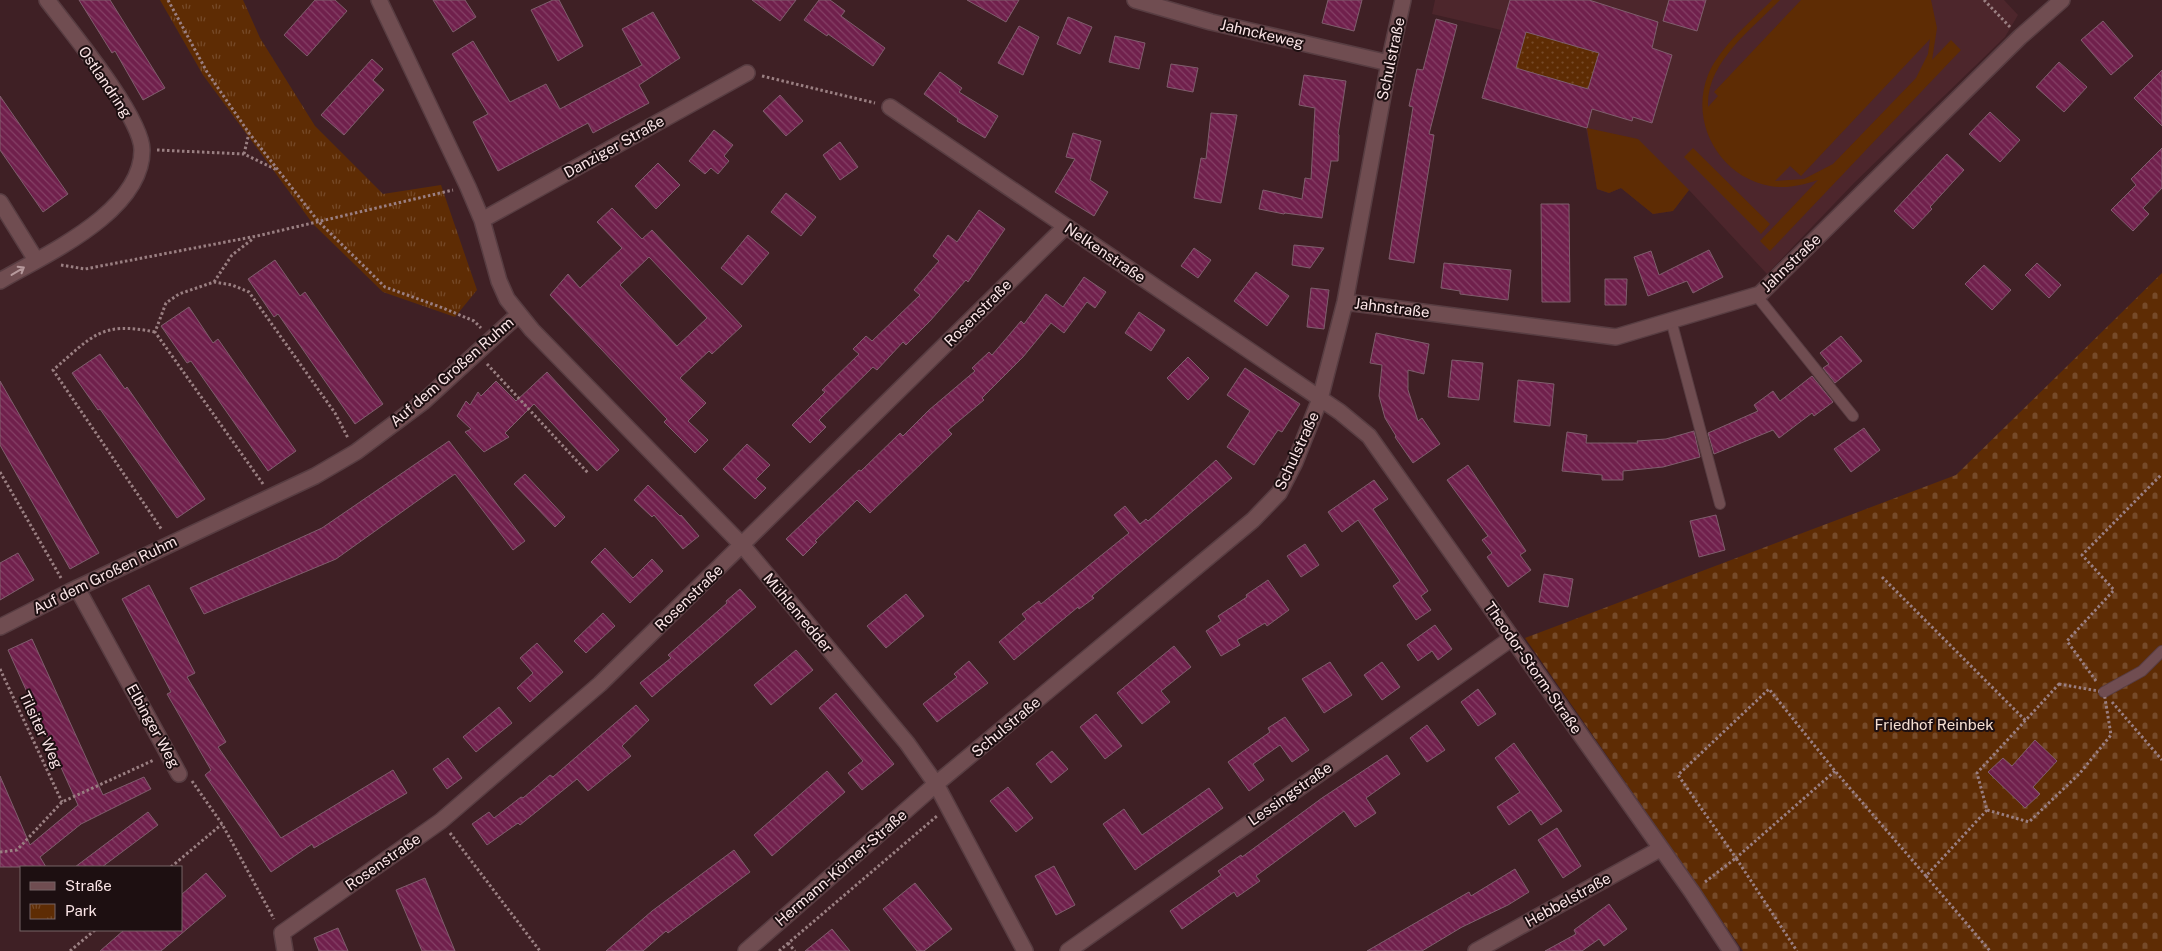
<svg xmlns="http://www.w3.org/2000/svg" width="2162" height="951" font-family="'Public Sans',sans-serif">
	<style>
		.built { fill: #4d262c }
		.grass { fill: url(#grass-dots) }
		.cemetery { fill: url(#cemetery-stones) }
		.park { fill: url(#park-tufts) }
		.garden { fill: #5e2c04; fill-rule: evenodd }
		.building { fill: url(#building-back-hatch); stroke: #7f5e6d; fill-rule: evenodd }
		.lines { fill: none; stroke-linecap: round; stroke-linejoin: round }
		.lane-casing { stroke: #583d42; stroke-width: 12 }
		.street-casing { stroke: #583d42; stroke-width: 18 }
		.path { stroke: #9a7f82; stroke-width: 3; stroke-dasharray: 2.5 2.5; stroke-linecap: butt }
		.lane { stroke: #704d51; stroke-width: 10 }
		.street { stroke: #704d51; stroke-width: 15 }
		.oneway { stroke: #b6999c }
		.labels { text-anchor: middle; stroke-width: 4; stroke-linejoin: round; paint-order: stroke }
		.street-label { font-size: 15px; fill: #fbe5e7; stroke: #1d0f11 }
		.park-label { font-size: 15px; fill: #f5dfd2; stroke: #1d0f11 }
	</style>
	<defs>
		<pattern id="grass-dots" width="8" height="8" patternUnits="userSpaceOnUse" patternTransform="scale(1.25)"><rect width="8" height="8" fill="#5e2c04"/><path d="M2 2h.1M6 6h.1" fill="none" stroke="#764a29" stroke-width="1.8" stroke-linecap="round"/></pattern>
		<pattern id="cemetery-stones" width="16" height="16" patternUnits="userSpaceOnUse" patternTransform="scale(1.25)"><rect width="16" height="16" fill="#5e2c04"/><path d="M2 7V4a2 2 0 0 1 4 0v3zM10 15v-3a2 2 0 0 1 4 0v3z" fill="#764a29"/></pattern>
		<pattern id="park-tufts" width="24" height="20" patternUnits="userSpaceOnUse" patternTransform="scale(1.25)"><rect width="24" height="20" fill="#5e2c04"/><path d="M3 7l-1-3M5 7V3M7 7l1-3M15 17l-1-3M17 17v-4M19 17l1-3" fill="none" stroke="#764a29"/></pattern>
		<pattern id="building-back-hatch" width="6" height="6" patternUnits="userSpaceOnUse" patternTransform="scale(1.25)"><rect width="6" height="6" fill="#70204c"/><path d="M-1 5l2 2M0 0l6 6M5-1l2 2" fill="none" stroke="#854066"/></pattern>
	</defs>
	<rect width="100%" height="100%" fill="#3f2025"/>
	<path class="built" d="M1435 0H2004L2018 15 2005 37 1855 182 1767 274 1689 190 1673 211 1653 214 1621 188 1609 193 1597 189 1586 128 1482 98 1501 30 1432 14Z"/>
	<path class="grass" d="M1526 32 1599 53 1588 89 1516 68Z"/>
	<path class="cemetery" d="M2162 273V951H1743L1525 638 1956 475Z"/>
	<path class="park" d="M160 0H243L260 38 315 126 383 194 441 185 477 290 455 317 383 292 313 224 203 75Z"/>
	<path class="garden" d="M1772 0H1780C1752 29 1706 62 1708 107L1718 96 1714 92 1801 0H1931L1937 28 1932 60 1951 40 1961 50 1770 251 1760 241 1818 180C1802 185 1787 189 1770 186 1720 177 1689 123 1708 75 1720 46 1751 22 1772 0ZM1930 39 1928 54 1916 78 1833 164 1804 179 1775 181 1790 166 1801 176Z
		M1587 128 1638 139 1689 190 1673 211 1653 214 1621 188 1609 193 1597 189Z
		M1693 148 1770 224 1761 234 1684 157Z"/>
	<path class="building" d="M79 0H110L165 88 143 100 115 51 112 53Z
		M315 0H335L347 11 307 56 284 35Z
		M433 0H465L476 17 453 32Z
		M553 0H559L583 46 558 61 531 10Z
		M752 0H796L780 21Z
		M819 0H830L845 11 841 16 885 48 873 66 828 34 827 36 804 20Z
		M967 0H1019L1006 22Z
		M1328 0H1362L1354 31 1322 23Z
		M1510 0H1589L1658 22 1652 48 1672 55 1652 123 1633 117 1632 121 1592 109 1587 128 1482 98ZM1526 32 1599 53 1588 89 1516 68Z
		M1669 0H1706L1697 31 1663 21Z
		M653 12 680 58 639 85 649 103 593 133 588 123 498 171 473 122 488 114 452 54 473 41 510 102 546 84 560 109 642 65 622 29Z
		M1068 17 1092 27 1080 54 1057 44Z
		M1436 19 1457 25 1429 134 1434 135 1414 263 1389 259 1413 107 1409 106 1417 69 1423 70Z
		M2103 21 2133 56 2111 75 2081 40Z
		M1019 26 1039 37 1023 75 998 63Z
		M1115 36 1145 43 1139 69 1109 62Z
		M372 59 383 69 373 80 384 90 344 135 321 115Z
		M2059 62 2087 87 2064 112 2036 87Z
		M1171 64 1198 68 1193 92 1167 87Z
		M2162 70V126L2134 98Z
		M940 72 962 88 959 92 998 116 985 138 957 121 958 119 924 94Z
		M1304 75 1346 81 1338 134 1339 135 1338 161H1331L1322 218 1285 213 1284 214 1259 209 1263 190 1302 199 1305 178 1311 179 1315 108 1299 105Z
		M780 95 803 121 786 136 763 111Z
		M0 96 68 194 43 212 0 150Z
		M1990 112 2020 140 2000 162 1969 134Z
		M1211 113 1237 115 1221 203 1194 198 1201 158 1206 159Z
		M714 130 733 145 724 156 729 161 718 174 711 168 705 174 689 161Z
		M1073 133 1101 141 1090 180 1108 192 1094 216 1055 192 1075 159 1066 157Z
		M840 142 858 167 840 180 823 155Z
		M2162 148V188L2143 208 2149 214 2133 231 2111 210 2136 185 2131 179Z
		M1947 154 1964 170 1930 207 1932 209 1913 229 1894 211Z
		M658 163 680 185 656 209 635 186Z
		M786 193 816 217 801 236 771 212Z
		M1541 204H1569L1570 302H1542Z
		M612 208 642 239 652 230 742 326 712 354 709 351 680 378 706 403 688 421 708 440 695 453 664 422 667 419 550 295 568 274 580 288 622 248 597 222ZM649 257 707 318 677 346 620 285Z
		M979 210 1005 229 968 282 966 280 930 321 906 345 903 342 877 370 873 367 819 420 826 427 810 443 792 425 825 392 822 390 859 354 853 349 866 336 872 341 920 295 914 290 939 261 933 256 948 235 957 242Z
		M748 235 769 253 742 285 721 268Z
		M1294 245 1324 248 1310 268 1292 265Z
		M1194 248 1211 260 1198 278 1181 266Z
		M1709 250 1723 277 1693 293 1687 281 1648 296 1634 257 1651 251 1659 275Z
		M275 260 300 296 305 292 383 404 355 424 278 314 274 317 248 279Z
		M1444 263 1511 270 1508 300 1460 294V291L1441 288Z
		M2037 263 2061 285 2049 298 2025 275Z
		M1984 265 2011 290 1992 310 1965 284Z
		M1256 272 1289 296 1267 326 1234 301Z
		M1084 277 1106 292 1095 308 1087 302 1064 333 1051 323 1023 357 982 398 984 400 948 430 952 434 870 513 857 500 815 541 817 542 803 556 786 539 859 470 861 471 900 433 903 436 929 410 975 371 972 368 989 352 992 355 1021 321 1024 324 1046 294 1063 307Z
		M1605 279H1627L1626 305H1605Z
		M1311 288 1329 290 1324 329 1307 327Z
		M189 307 213 343 218 339 296 451 268 471 191 361 187 363 161 326Z
		M1139 312 1165 330 1151 351 1125 333Z
		M1376 333 1429 344 1424 374 1408 370V390L1418 421 1422 418 1440 444 1413 463 1395 437 1396 436 1385 418 1379 396 1382 365 1370 363Z
		M1841 336 1862 361 1835 383 1823 368 1829 364 1820 353Z
		M100 354 125 389 127 387 205 499 177 518 100 409 98 410 72 373Z
		M1188 357 1209 378 1188 400 1167 378Z
		M1452 360 1483 363 1479 400 1448 397Z
		M1245 368 1300 404 1282 432 1278 430 1254 465 1227 447 1250 411 1227 395Z
		M547 372 619 450 597 471 534 404 505 433 509 437 484 452 465 432 471 429 457 416 466 401 470 405 478 392 481 396 496 381 516 401Z
		M1812 376 1833 402 1814 416 1812 413 1779 438 1773 430 1714 454 1708 433 1758 411 1754 405 1773 391 1780 401Z
		M1518 380 1554 384 1550 426 1514 422Z
		M0 381 99 553 70 569 0 445Z
		M1864 428 1880 450 1851 472 1834 449Z
		M1694 431 1700 457 1663 467 1623 471V480H1602V475L1562 471 1567 432 1587 435 1586 443H1638L1637 441 1666 439Z
		M449 441 525 541 513 550 455 474 336 559 204 614 190 588 322 528Z
		M747 444 770 465 756 479 766 488 755 499 723 469Z
		M1216 460 1232 478 1092 596 1094 598 1079 609 1078 607 1014 660 999 642 1026 619 1022 614 1039 601 1041 604 1129 533 1114 515 1125 506 1140 524 1146 519 1148 521Z
		M1468 465 1526 551 1520 555 1531 570 1508 587 1487 557 1492 553 1482 540 1488 536 1447 480Z
		M525 474 565 517 555 527 514 484Z
		M1374 480 1388 499 1373 509 1428 591 1421 596 1431 610 1416 620 1393 586 1400 581 1358 520 1342 532 1328 512Z
		M648 485 680 516 681 515 699 536 683 549 654 515 652 517 634 500Z
		M1716 515 1725 550 1699 557 1690 521Z
		M1305 544 1319 565 1301 577 1287 556Z
		M605 548 633 578 652 559 663 571 630 603 591 562Z
		M18 553 34 580 0 600V563Z
		M1544 574 1573 579 1568 607 1539 602Z
		M1268 580 1289 610 1267 626 1265 623 1237 640 1240 645 1221 656 1206 631 1221 621 1218 616 1247 597 1246 595Z
		M149 585 195 673 187 677 226 742 218 747 281 838 393 770 407 793 314 848 312 844 271 872 205 775 211 770 167 694 171 692 122 599Z
		M740 589 756 607 652 697 640 683 671 658 668 655 727 603 726 601Z
		M906 594 924 616 886 648 867 626Z
		M603 613 615 626 586 653 574 641Z
		M1435 625 1452 649 1438 660 1432 651 1418 661 1407 645Z
		M32 639 103 795 144 777 151 789 81 824 40 857 46 867H0V776L30 845 78 805 8 650Z
		M537 643 563 672 530 702 517 688 533 673 520 658Z
		M1174 646 1191 667 1161 691 1170 702 1142 724 1117 693Z
		M796 650 813 670 771 705 754 685Z
		M969 661 988 683 937 722 923 704 957 677 954 674Z
		M1330 662 1352 695 1324 713 1302 679Z
		M1382 662 1400 687 1382 700 1364 675Z
		M1478 689 1496 714 1478 726 1461 702Z
		M836 693 894 764 862 790 848 773 863 761 819 708Z
		M636 705 649 720 622 746 631 756 588 791 577 779 520 825 518 823 487 845 472 824 489 812 494 818 521 797 523 798 550 775 553 777Z
		M499 707 512 723 476 752 463 737Z
		M1096 714 1122 746 1105 759 1080 727Z
		M1285 717 1309 750 1292 762 1280 745 1253 764 1264 780 1249 791 1228 762 1270 732 1268 728Z
		M1427 725 1445 750 1427 762 1410 738Z
		M2035 740 2057 761 2033 787 2040 794 2025 808 1988 772 2003 758 2012 766Z
		M1514 743 1562 811 1541 825 1531 810 1509 825 1497 807 1520 792 1495 758Z
		M1052 751 1068 769 1051 783 1036 764Z
		M1387 755 1400 774 1366 798 1376 813 1355 827 1344 811 1256 876 1260 881 1237 897 1234 892 1182 929 1170 911 1221 875 1218 871 1241 855 1242 857 1322 798Z
		M448 758 462 778 447 789 433 769Z
		M827 771 845 792 772 856 754 835Z
		M1008 787 1033 818 1016 832 990 801Z
		M1209 788 1223 808 1135 870 1103 824 1124 809 1142 835Z
		M148 812 158 825 102 867H75Z
		M1557 828 1581 866 1563 878 1538 840Z
		M734 850 750 872 668 933 666 931 643 951H606L652 911Z
		M1054 866 1075 905 1056 915 1035 876Z
		M1515 869 1529 892 1508 905 1462 927 1422 951H1367L1469 892 1471 896Z
		M206 873 226 896 161 951H100L124 930H181V895Z
		M425 878 443 922 455 951H422L396 890Z
		M915 883 952 929 924 951H917L883 909Z
		M1609 904 1627 929 1604 946 1599 939 1582 951H1545L1576 934 1574 930Z
		M338 928 348 951H319L314 938Z
		M832 929 850 951H805Z"/>
	<g class="lines">
		<defs>
			<path id="lane" d="M1756 295 1853 416
				M1671 320 1720 504
				M2104 692 2142 671 2162 651"/>
			<path id="street" d="M379 0 468 187 482 220 499 281 507 299 532 330 743 546 907 743 936 784 1025 951
				M1135 0 1211 22 1389 63
				M890 107 1340 412 1369 436 1692 892 1731 951
				M0 202 36 260
				M482 220 747 73
				M0 281C46 254 142 212 142 150 142 117 69 29 47 0
				M1345 302 1616 337 1760 294 2020 37 2062 0
				M77 588 179 774
				M0 627 69 592 315 476 356 452 423 402 518 315
				M285 951 282 933 441 821 600 684 1066 226
				M746 951 936 784 1253 520 1279 493 1295 462 1320 399 1345 302 1389 63 1403 0
				M1068 951 1512 638
				M1476 951 1660 849"/>
		</defs>
		<use href="#lane" class="lane-casing"/>
		<use href="#street" class="street-casing"/>
		<path class="path" d="M168 0 207 72 249 133 318 221 385 287 443 308 474 321 481 328
			M1984 0 2010 27
			M762 76 875 103
			M157 150 244 154 277 170
			M244 154 249 133
			M61 265 85 269 257 236 453 190
			M214 282 232 255 254 238
			M155 332C100 321 93 336 53 370L162 530
			M487 364 589 474
			M0 472 61 578
			M263 484 155 332 166 303 179 294 214 282 232 285 249 292 335 413 348 438
			M1882 577 2026 721
			M0 669 62 802
			M2096 681 2067 641 2114 590 2082 555 2162 474
			M2059 684 2104 692 2111 735 2080 773 2029 822 1987 810 1977 773Z
			M2112 702 2162 760
			M1835 771 1736 858 1678 775 1769 689 1835 771 1926 876
			M192 781 222 824 274 919
			M1987 810 1926 876 1990 951
			M450 833 540 951
			M0 852 17 850 62 802 154 760
			M171 867 222 824
			M1705 882 1736 858 1797 951
			M788 943 795 951
			M70 951 95 930
			M779 951 937 816"/>
		<use href="#lane" class="lane"/>
		<use href="#street" class="street"/>
	</g>
	<defs><path id="oneway-shaft" d="M-6 0H5M1.5-3L5.5 0L1.5 3" fill="none" stroke-width="1.6" stroke-linecap="round" stroke-linejoin="round" transform="scale(1.25)"/></defs>
	<use class="oneway" href="#oneway-shaft" transform="translate(18 271) rotate(-31)"/>
	<g class="labels">
		<g class="street-label">
			<text transform="translate(1262 34) rotate(13)" y="5">Jahnckeweg</text>
			<text transform="translate(1391 59) rotate(-78)" y="5">Schulstraße</text>
			<text transform="translate(105 82) rotate(56)" y="5">Ostlandring</text>
			<text transform="translate(614 147) rotate(-29)" y="5">Danziger Straße</text>
			<text transform="translate(1105 253) rotate(34)" y="5">Nelkenstraße</text>
			<text transform="translate(1791 263) rotate(-44)" y="5">Jahnstraße</text>
			<text transform="translate(1392 308) rotate(7)" y="5">Jahnstraße</text>
			<text transform="translate(978 313) rotate(-45)" y="5">Rosenstraße</text>
			<text transform="translate(452 372) rotate(-41)" y="5">Auf dem Großen Ruhm</text>
			<text transform="translate(1297 451) rotate(-65)" y="5">Schulstraße</text>
			<text transform="translate(105 575) rotate(-26)" y="5">Auf dem Großen Ruhm</text>
			<text transform="translate(689 598) rotate(-44)" y="5">Rosenstraße</text>
			<text transform="translate(798 613) rotate(50)" y="5">Mühlenredder</text>
			<text transform="translate(1533 668) rotate(55)" y="5">Theodor-Storm-Straße</text>
			<text transform="translate(153 726) rotate(61)" y="5">Elbinger Weg</text>
			<text transform="translate(1006 727) rotate(-40)" y="5">Schulstraße</text>
			<text transform="translate(41 730) rotate(65)" y="5">Tilsiter Weg</text>
			<text transform="translate(1290 794) rotate(-35)" y="5">Lessingstraße</text>
			<text transform="translate(383 862) rotate(-35)" y="5">Rosenstraße</text>
			<text transform="translate(841 868) rotate(-41)" y="5">Hermann-Körner-Straße</text>
			<text transform="translate(1568 900) rotate(-29)" y="5">Hebbelstraße</text>
		</g>
		<g class="park-label">
			<text x="1934" y="730">Friedhof Reinbek</text>
		</g>
	</g>
	<rect x="20" y="866" width="162" height="65" fill="#1d0f11" stroke="#766567"/>
	<rect x="30" y="882" width="25" height="8" fill="#704d51" stroke="#766567"/>
	<text x="65" y="891" font-size="15" fill="#fbe5e7">Straße</text>
	<rect x="30" y="904" width="25" height="15" fill="url(#park-tufts)" stroke="#766567"/>
	<text x="65" y="916" font-size="15" fill="#fbe5e7">Park</text>
</svg>
